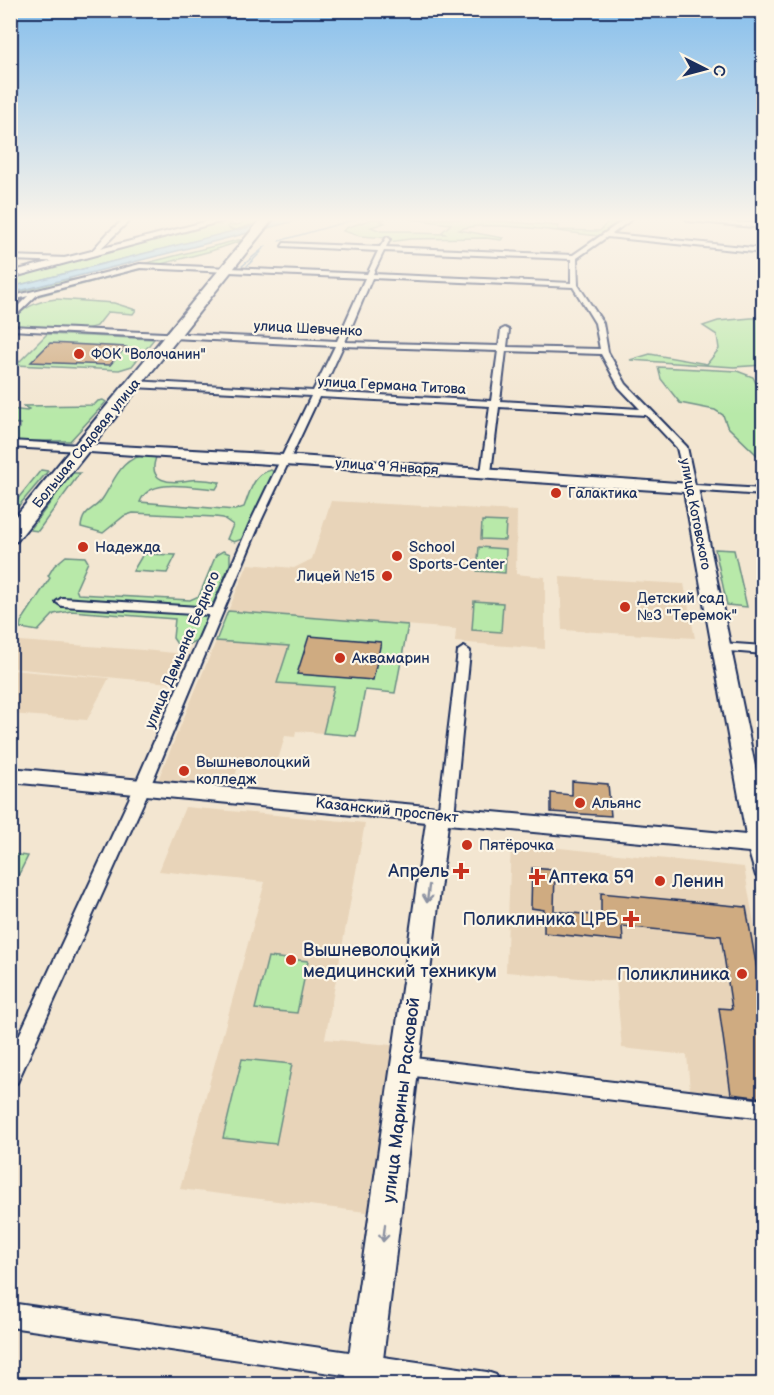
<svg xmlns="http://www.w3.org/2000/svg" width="774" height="1395" font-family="'Balsamiq Sans',sans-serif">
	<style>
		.built { fill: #e8d4b9 }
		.green { fill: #b8e9a9; stroke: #6a8c84; stroke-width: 1.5 }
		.water { fill: #92cdf2; stroke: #628eb7; stroke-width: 1.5 }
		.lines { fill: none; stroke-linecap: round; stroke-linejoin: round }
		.stream { stroke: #628eb7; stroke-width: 1.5 }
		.building { fill: #cfab81; stroke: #1b2f5e; stroke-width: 1.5 }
		.street-casing { stroke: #1b2f5e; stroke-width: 4 }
		.secondary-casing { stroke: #1b2f5e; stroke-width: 4 }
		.highway-casing { stroke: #1b2f5e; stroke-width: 4 }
		.street { fill: #fcf5e5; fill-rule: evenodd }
		.secondary { fill: #fcf5e5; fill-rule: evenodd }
		.highway { fill: #fcf5e5; fill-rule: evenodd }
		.oneway { stroke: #8c92a2 }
		.poi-dot { fill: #c8321e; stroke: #fcf5e5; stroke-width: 2 }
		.labels { text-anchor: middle; stroke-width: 4.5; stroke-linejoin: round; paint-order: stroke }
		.far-street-label { font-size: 14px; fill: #1b2f5e; stroke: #fcf5e5 }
		.far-poi-label { font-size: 14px; fill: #1b2f5e; stroke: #fcf5e5; text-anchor: start }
		.poi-label { font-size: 15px; fill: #1b2f5e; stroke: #fcf5e5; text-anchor: start }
		.street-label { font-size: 15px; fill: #1b2f5e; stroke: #fcf5e5 }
		.near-poi-label { font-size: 18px; fill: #1b2f5e; stroke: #fcf5e5; text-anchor: end }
		.near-street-label { font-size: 18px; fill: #1b2f5e; stroke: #fcf5e5 }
	</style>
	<rect width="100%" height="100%" fill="#f3e6d1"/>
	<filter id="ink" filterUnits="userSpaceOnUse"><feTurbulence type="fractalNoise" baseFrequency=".0167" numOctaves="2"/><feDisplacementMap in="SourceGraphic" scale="12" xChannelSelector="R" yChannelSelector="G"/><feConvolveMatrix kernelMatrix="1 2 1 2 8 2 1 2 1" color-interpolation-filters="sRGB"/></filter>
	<g filter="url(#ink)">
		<path class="built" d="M331 501 517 511 516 574 545 577V649L455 642 456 629 228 611 248 564 294 568 312 559Z
			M560 577 684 584 695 638 562 630Z
			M19 641 143 650 185 654 170 683 11 668V653Z
			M216 641 289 646 334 687 323 733 296 731 295 737 285 736 276 767 239 764 231 788 157 782Z
			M13 670 33 672 109 678 87 720 11 714V674Z
			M185 807 365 823 325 1039 402 1046 382 1214 180 1189 265 882 159 871Z
			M511 843 744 867 763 973V1100L690 1090 687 1055 622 1048 616 981 506 972Z"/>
		<path class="green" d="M244 219H248L247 221H263L236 230 228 228 235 231 11 287V276L213 223 220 225V223L232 221H233L228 226 241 224Z
			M372 219H386L380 221 385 223 371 227 381 231H411L414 233 445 234 442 232 451 224 410 219H473L548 225 558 226V230L600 231 610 219 620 220 598 236C568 233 483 219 459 230L503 238 501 240 486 238 410 239 389 242V238L360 236 343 231 346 228Z
			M238 240H244L211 251 11 303V294L62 280 83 279Z
			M56 299 114 303 136 310 133 314 108 312 97 326 83 330 23 327 15 324 18 321 17 316C28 305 40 301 56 299Z
			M751 318H763V365L734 367 630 360 650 354 707 364 719 349 717 335 703 326 718 321Z
			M47 334 154 339 132 366 119 370 16 365Z
			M658 367 737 371 753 377 757 385 763 389V432L760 437 763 440V466L759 457 727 426 723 415 715 410 680 403 661 379Z
			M103 400 106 402 70 441H11L10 434 20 428V424L11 423V409L27 411 29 409 22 406 94 405 98 401Z
			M149 454 157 455C145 483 171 484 190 480 199 478 211 481 220 482L216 489C194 488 149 476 140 502L235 510 244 507C250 492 253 474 271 470L275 473 242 539 234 542 227 539 233 525 223 518 215 517 133 513 124 516 103 533 81 527C83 508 95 511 103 498 116 478 120 458 149 454Z
			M41 470 48 471 11 515V507Z
			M72 473H80L38 531 30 530Z
			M482 521 506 522 505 540 481 539Z
			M479 547 506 549 505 573 477 571Z
			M715 549 734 550 747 607 727 605Z
			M223 551 230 554V564L197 640 187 645 177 644 173 638 175 619 71 611 54 614 38 631 20 628 21 622 50 578 48 576 54 566 66 556 85 557 88 562 76 589 78 594 190 600 199 596 216 555Z
			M143 554 176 555 167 573 133 571Z
			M474 601 503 603 501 632 472 630Z
			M228 611 408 625 395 693 365 690 356 736 323 733 334 687 277 683 289 646 216 641Z
			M11 854 28 856 11 890 10 854Z
			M268 957 308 961 297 1013 255 1009Z
			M242 1059 292 1064 276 1144 223 1138Z"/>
		<path class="water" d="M281 219H303L11 293V287Z"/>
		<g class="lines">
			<path class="stream" d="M279 241 356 219
				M247 266 261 252
				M241 267 266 246"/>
		</g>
		<path class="building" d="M50 343 126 347 110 365 31 362Z
			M309 636 381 642 373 680 297 674Z
			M572 781 608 784 611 816 551 812V793L572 795Z
			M532 868 555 870 554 911 601 916V893L746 907 764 1009V1013L757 1012 764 1053V1098L731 1094 719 1008 732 1009 721 936 622 926 623 941 544 933V910L531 908Z"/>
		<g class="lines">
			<defs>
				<path id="street" d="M10 219H16L10 223Z
					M124 219H131L95 254H91V252L108 233Z
					M625 219H632L612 234 764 249V253L607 237 577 258 578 285 603 323 608 352 626 384 687 447 695 485 764 489V495L687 490 677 448 646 415 499 407 491 473 486 476 481 473 490 406 319 397 260 523 145 799 17 1083 10 1086V1055L129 799 209 615 62 606 56 602 62 598 213 608 250 523 311 396 133 387 129 384 133 381 313 391 335 346 10 330V326L337 341 365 278 140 268 38 294 10 321V314L28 296 10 301V297L140 264 367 274 378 251 282 246 284 243 380 247 387 237 390 239 386 247 573 255ZM384 251 571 259V283L373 274ZM372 278 573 287 595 323 600 349 507 347 509 330 505 328 501 330 499 346 345 342ZM343 346 498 351 491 401 322 392ZM506 351 601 354 619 387 640 409 500 401Z
					M686 219 764 224V228L689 221Z
					M10 256 68 258 71 260 68 262 10 260Z
					M10 441 80 445 85 448 80 451 10 447Z
					M721 643 764 646V654L717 650 715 647Z
					M464 647 470 651 454 816 451 820H441L438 816 458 651Z
					M406 1057 764 1100V1118L406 1075 399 1072 396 1066 399 1060Z
					M10 1303 487 1372 496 1375 499 1384H407L10 1327Z"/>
				<path id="secondary" d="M216 219H230L10 278V272Z
					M80 444 284 455 691 484 698 488 764 810V879L756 876 749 852 448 824 380 1384H345L426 822 10 782V768L746 835 684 492 75 451 73 448Z"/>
				<path id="highway" d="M261 219H273L17 541 10 543V523Z"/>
			</defs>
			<use href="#street" class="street-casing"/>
			<use href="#secondary" class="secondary-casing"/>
			<use href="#highway" class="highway-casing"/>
			<use href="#street" class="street"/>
			<use href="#secondary" class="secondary"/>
			<use href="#highway" class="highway"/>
		</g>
		<defs><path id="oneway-shaft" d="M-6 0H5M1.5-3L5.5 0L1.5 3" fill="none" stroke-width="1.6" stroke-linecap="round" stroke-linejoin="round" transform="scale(1.5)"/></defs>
		<g class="oneway">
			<use href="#oneway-shaft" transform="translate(428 894) rotate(97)"/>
			<use href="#oneway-shaft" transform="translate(384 1233) rotate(97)"/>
		</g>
	</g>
	<linearGradient id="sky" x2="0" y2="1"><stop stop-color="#85beec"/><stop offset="0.53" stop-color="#faf4ea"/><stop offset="1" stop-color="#faf4ea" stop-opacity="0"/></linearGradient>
	<rect width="774" height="414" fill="url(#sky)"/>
	<g class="poi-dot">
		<circle cx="79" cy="354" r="6"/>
		<circle cx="556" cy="493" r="6"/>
		<circle cx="83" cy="547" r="6"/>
		<circle cx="397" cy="556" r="6"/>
		<circle cx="387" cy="576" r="6"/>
		<circle cx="625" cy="607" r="6"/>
		<circle cx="340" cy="658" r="6"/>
		<circle cx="184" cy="771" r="6"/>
		<circle cx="580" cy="803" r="6"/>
		<circle cx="467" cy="845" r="6"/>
		<path d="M458 862h6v6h6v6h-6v6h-6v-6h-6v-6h6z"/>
		<path d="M534 868h6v6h6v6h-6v6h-6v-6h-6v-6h6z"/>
		<circle cx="660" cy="881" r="6"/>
		<path d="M628 910h6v6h6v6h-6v6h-6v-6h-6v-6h6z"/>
		<circle cx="291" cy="960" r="6"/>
		<circle cx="742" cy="974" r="6"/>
	</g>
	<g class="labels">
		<g class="far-street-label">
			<text transform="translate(308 328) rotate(3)" y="5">улица Шевченко</text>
			<text transform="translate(392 385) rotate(3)" y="5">улица Германа Титова</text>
			<text transform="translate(86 443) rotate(-51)" y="5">Большая Садовая улица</text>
			<text transform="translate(387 466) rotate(4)" y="5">улица 9 Января</text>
			<text transform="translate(696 514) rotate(79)" y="5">улица Котовского</text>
		</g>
		<g class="far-poi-label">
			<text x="91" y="359">ФОК "Волочанин"</text>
			<text x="568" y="498">Галактика</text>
		</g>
		<g class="poi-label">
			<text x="95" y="552">Надежда</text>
			<text x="409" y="552">School<tspan x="409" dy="17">Sports-Center</tspan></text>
			<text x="375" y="581" text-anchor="end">Лицей №15</text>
			<text x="637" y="603">Детский сад<tspan x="637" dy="17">№3 "Теремок"</tspan></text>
			<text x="352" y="663">Аквамарин</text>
			<text x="196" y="767">Вышневолоцкий<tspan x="196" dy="17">колледж</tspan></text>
			<text x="592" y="808">Альянс</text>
			<text x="479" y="850">Пятёрочка</text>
		</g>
		<g class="street-label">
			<text transform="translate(182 650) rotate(-67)" y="5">улица Демьяна Бедного</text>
			<text transform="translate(387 810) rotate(6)" y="5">Казанский проспект</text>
		</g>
		<g class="near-poi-label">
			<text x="449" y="877">Апрель</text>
			<text x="549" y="883" text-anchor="start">Аптека 59</text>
			<text x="672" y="887" text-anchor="start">Ленин</text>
			<text x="618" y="925">Поликлиника ЦРБ</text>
			<text x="303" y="956" text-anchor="start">Вышневолоцкий<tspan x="303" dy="21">медицинский техникум</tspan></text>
			<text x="730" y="980">Поликлиника</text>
		</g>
		<g class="near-street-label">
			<text transform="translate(401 1100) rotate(-83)" y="6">улица Марины Расковой</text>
		</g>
	</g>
	<rect width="774" height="1395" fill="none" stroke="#fcf5e5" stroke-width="36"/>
	<rect x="18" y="18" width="738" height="1359" fill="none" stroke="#1b2f5e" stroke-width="2" filter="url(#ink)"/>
	<g transform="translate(705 69) rotate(96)" stroke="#fcf5e5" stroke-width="4.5" paint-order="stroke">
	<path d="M0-4.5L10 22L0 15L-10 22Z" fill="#1b2f5e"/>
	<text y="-9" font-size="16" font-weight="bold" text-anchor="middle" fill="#1b2f5e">С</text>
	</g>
</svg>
